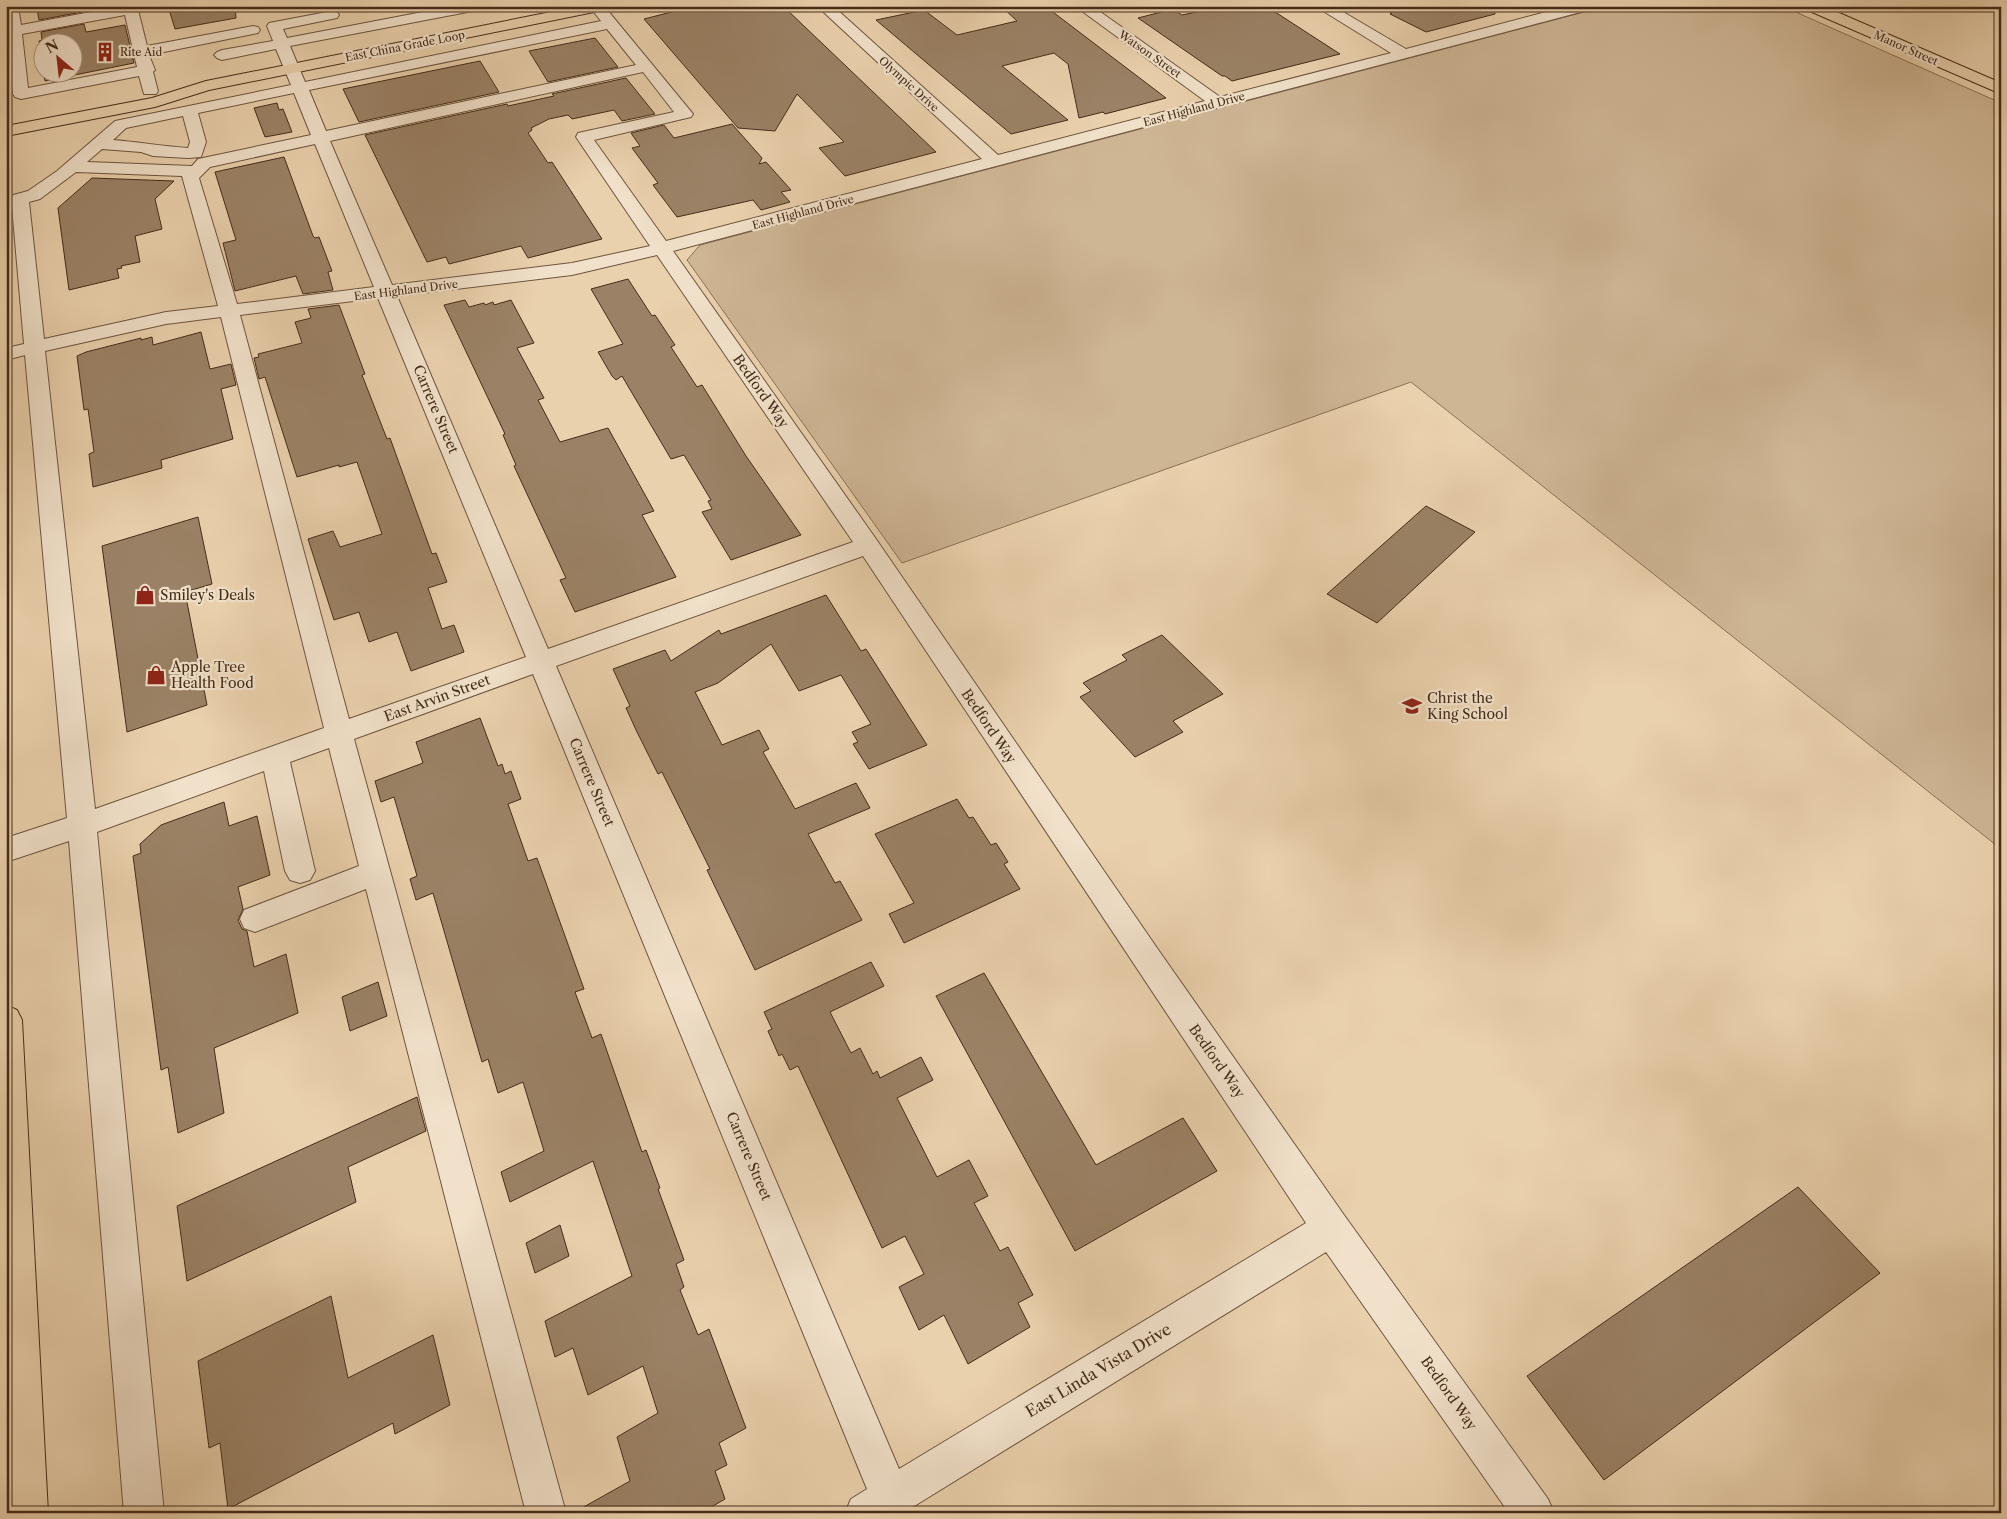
<svg xmlns="http://www.w3.org/2000/svg" width="2007" height="1519" font-family="'Libre Caslon Text',serif">
	<style>
		.green { fill: #ceb594; stroke: #8a7056 }
		.building { fill: #9b8266; stroke: #452c19 }
		.lines { fill: none; stroke-linecap: round; stroke-linejoin: round }
		.minor-casing { stroke: #6e553e; stroke-width: 2 }
		.major-casing { stroke: #452c19; stroke-width: 2 }
		.minor { fill: #f1e1ca; fill-rule: evenodd }
		.major { fill: #ead1ad; fill-rule: evenodd }
		.labels { text-anchor: middle; stroke-width: 4.5; stroke-linejoin: round; paint-order: stroke }
		.far-street-label { font-size: 11px; fill: #452c19; stroke: #f1e1ca }
		.far-poi-label { font-size: 11px; fill: #452c19; stroke: #f1e1ca; text-anchor: start }
		.street-label { font-size: 14px; fill: #452c19; stroke: #f1e1ca }
		.poi-label { font-size: 14px; fill: #452c19; stroke: #f1e1ca; text-anchor: start }
		.near-street-label { font-size: 16px; fill: #452c19; stroke: #f1e1ca }
	</style>
	<rect width="100%" height="100%" fill="#ead1ad"/>
	<filter id="stains"><feTurbulence type="fractalNoise" baseFrequency=".004" numOctaves="4"/><feColorMatrix values="0 0 0 0 .2 0 0 0 0 .09 0 0 0 0 .02 0 0 0 .5 -.17"/></filter>
	<radialGradient id="worn" r=".72"><stop offset=".6" stop-color="#630" stop-opacity="0"/><stop offset="1" stop-color="#630" stop-opacity=".3"/></radialGradient>
	<path class="green" d="M1607 6H1782L2001 103V849L1411 382 902 563 687 260 700 245Z"/>
	<path class="building" d="M41 6H80L82 12 39 20 37 9 41 8Z
		M168 6H235L236 18 175 29Z
		M695 6H783L936 152 845 176 819 148 844 142 797 94 775 131 738 128 644 19Z
		M1001 6H1045L1166 98 1105 114 1103 112 1079 118 1068 64 1054 53 1002 66 1068 120 1011 134 876 20 924 10 957 35 1017 21Z
		M1226 6 1269 8 1340 54 1232 81 1225 76H1222L1138 18 1173 9 1182 15Z
		M1380 6H1494L1495 14 1426 32 1390 14 1392 13Z
		M84 24 86 32 125 25 134 63 45 81 43 72H72V42H42V66L39 41 42 40 41 32Z
		M595 38 618 67 548 82 529 51Z
		M480 61 499 92 359 122 343 89Z
		M626 78 655 114 622 121 614 110 572 119 568 115 549 119 531 128 532 130 528 133 548 163 552 162 602 239 528 258 521 246 449 264 446 257 427 262 365 135 507 104 508 106 554 96 552 94Z
		M277 103 279 110 283 109 292 132 265 137 254 108Z
		M732 124 762 158 759 164 766 162 791 190 781 192 790 202 761 210 753 200 677 217 653 185 658 183 632 148 640 146 631 133 664 125 674 138Z
		M284 157 313 236 315 238 319 237 332 271 328 272 333 290 303 294 296 276 235 291 223 243 236 240 215 172Z
		M92 178 174 181 155 199 162 229 135 236 140 262 121 266 122 268 117 269 119 278 69 290 58 208Z
		M628 279 652 316 655 315 675 345 671 347 697 387 702 385 746 456 801 535 731 560 702 512 712 509 708 501 711 500 684 455 671 459 622 376 616 380 612 376 598 352 623 344 591 289Z
		M465 300 469 307 484 303 485 305 493 302 494 305 511 300 534 343 517 348 544 398 538 400 560 442 608 428 654 511 642 515 676 577 575 612 560 580 566 578 514 466 516 465 503 435 505 434 444 305Z
		M339 305 365 374 362 375 387 439 390 438 432 554 436 553 447 582 428 588 442 629 454 625 464 652 411 671 397 632 369 642 359 612 334 620 308 539 333 531 340 547 382 534 357 462 339 467V465L297 477 265 377 259 379 254 358 259 357 258 354 302 343 295 322 311 318 308 309Z
		M201 332 210 369 231 364 236 385 221 389 233 439 161 460 162 468 93 487 89 454 94 452 88 409 84 410 77 356 86 352 141 338V340L152 337 153 345Z
		M1426 506 1475 532 1377 623 1327 594Z
		M198 517 212 584 185 592 207 705 127 732 102 546Z
		M826 595 861 651 866 649 927 745 869 769 853 744 858 742 852 732 871 724 841 675 799 691 771 644 718 683 695 692 722 745 759 730 769 749 763 752 795 809 856 783 870 808 808 834 835 883 840 881 862 920 755 970 707 870 710 869 662 772 658 774 636 730 626 708 630 706 613 669 665 650 671 661 719 630 721 634Z
		M1162 635 1223 694 1173 721 1183 732 1135 757 1080 697 1091 691 1083 683 1127 660 1122 655Z
		M480 718 498 766 502 764 505 774 511 771 521 799 508 804 528 861 537 858 584 989 575 992 592 1038 601 1034 642 1152 646 1150 660 1188 658 1189 684 1260 676 1264 684 1287 680 1290 698 1335 709 1329 746 1428 719 1443 727 1465 715 1471 725 1499 701 1513H573L630 1481 617 1437 658 1413 643 1366 588 1395 573 1348 555 1357 545 1321 632 1276 593 1161 510 1202 501 1172 544 1151 523 1082 498 1093 488 1059 482 1062 433 893 416 900 410 879 417 876 394 797 381 802 375 781 423 763 416 742Z
		M957 799 969 818 973 817 991 845 996 843 1008 862 1004 864 1020 889 904 943 889 914 914 903 875 834Z
		M224 802 229 826 257 816 270 875 238 887 243 909 238 920 242 929 247 931 254 967 286 954 298 1013 214 1048 224 1113 178 1133 168 1067 161 1070 133 856 141 853 140 844 161 825Z
		M871 962 884 986 830 1012 851 1053 860 1048 873 1074 877 1071 880 1078 921 1057 933 1080 897 1098 937 1177 969 1160 988 1196 974 1203 1000 1251 1008 1247 1033 1295 1018 1303 1030 1327 968 1364 944 1315 919 1330 899 1287 924 1274 905 1236 882 1248 798 1066 790 1070 782 1054 779 1056 768 1031 772 1029 764 1012Z
		M984 973 1096 1165 1183 1118 1217 1171 1075 1251 936 996Z
		M378 982 387 1016 350 1031 342 997Z
		M417 1097 426 1131 348 1167 356 1202 187 1281 177 1206Z
		M1798 1187 1880 1273 1604 1480 1527 1376Z
		M560 1225 569 1256 535 1273 526 1243Z
		M331 1296 348 1378 433 1335 450 1405 395 1434 393 1423 228 1509 220 1443 209 1448 198 1361Z"/>
	<g class="lines">
		<defs>
			<path id="minor" d="M6 6H18L21 25 123 6H137L147 46 253 26 258 27 260 30 258 33 253 34 149 55 155 70 153 72 158 91 156 94H144L139 76 21 99 15 97 13 94 6 29ZM125 15 137 67 28 88 22 34Z
				M454 6H485L478 10 290 46 305 82 601 21 589 6H604L693 114 691 117 594 140 666 241 982 159 817 6H833L998 155 1205 101 1075 6H1092L1220 97 1391 53 1315 6H1333L1406 49 1569 6H1594L1592 9 673 251 876 539 1157 948 1344 1215 1548 1499 1554 1513H1509L1326 1252 903 1513H845L851 1499 867 1489 533 674 354 739 566 1513H526L366 889 255 932 244 928 240 919 244 910 359 866 329 748 290 762 315 871 310 880 300 883 290 880 285 871 264 771 97 832 164 1513H124L69 841 6 862V838L67 818 25 355 6 360V348L24 344 12 206 6 207V197L28 191 57 171 115 121 291 85 276 49 222 60 217 58 214 55 217 52 222 50 273 41 267 26 269 23 332 11 337 12 339 15 337 18 332 19 283 29 287 38ZM607 29 636 65 326 131 309 90ZM643 72 674 112 578 133 576 137 650 246 572 263 392 285 330 141ZM294 93 311 135 198 159 192 166 87 162 102 149 141 152 153 156 188 158 201 157 206 142 198 113ZM183 116 190 142 188 148C162 146 138 142 113 140L126 128ZM315 144 374 287 237 304 199 178 210 167ZM76 172 182 176 218 306 166 312 44 339 29 202 40 199ZM657 255 853 542 548 649 397 296 572 275ZM378 298 526 657 349 719 240 315ZM221 317 324 728 95 809 45 351 166 324ZM863 556 1306 1223 899 1469 556 666Z"/>
			<path id="major" d="M581 6H611L604 10 209 90 155 107 6 136V126L152 98 206 81Z
				M1803 6H1823L2001 83V94L1805 9Z
				M6 1005 17 1010 22 1020 48 1513H8Z"/>
		</defs>
		<use href="#minor" class="minor-casing"/>
		<use href="#major" class="major-casing"/>
		<use href="#minor" class="minor"/>
		<use href="#major" class="major"/>
	</g>
	<defs>
		<symbol id="building-bare" viewBox="-9 -9 18 18"><path d="M-4-6H4V6H1V3H-1V6H-4ZM-2.5-4.3h1.7v1.8h-1.7ZM.8-4.3h1.7v1.8H.8ZM-2.5-1h1.7V.8h-1.7ZM.8-1h1.7V.8H.8Z" fill="#8f2418" stroke="#f1e1ca" stroke-width="2.5" paint-order="stroke"/></symbol>
		<symbol id="shop-bare" viewBox="-9 -9 18 18"><path d="M-5-2.5h2.3a2.7 3.5 0 0 1 5.4 0H5L5.5 6h-11ZM-1.5-2.5h3a1.5 2.3 0 0 0-3 0Z" fill="#8f2418" stroke="#f1e1ca" stroke-width="2.5" paint-order="stroke"/></symbol>
		<symbol id="school-bare" viewBox="-9 -9 18 18"><path d="M0-5L7-2L0 1L-7-2ZM-4 1L0 2.5L4 1V4Q0 6-4 4Z" fill="#8f2418" stroke="#f1e1ca" stroke-width="2.5" paint-order="stroke"/></symbol>
	</defs>
	<g fill-rule="evenodd">
		<use href="#building-bare" x="91" y="38" width="28" height="28"/>
		<use href="#shop-bare" x="131" y="581" width="28" height="28"/>
		<use href="#shop-bare" x="142" y="661" width="28" height="28"/>
		<use href="#school-bare" x="1398" y="692" width="28" height="28"/>
	</g>
	<g class="labels">
		<g class="far-street-label">
			<text transform="translate(405 46) rotate(-11)" y="4">East China Grade Loop</text>
			<text transform="translate(1906 48) rotate(24)" y="4">Manor Street</text>
			<text transform="translate(1150 54) rotate(35)" y="4">Watson Street</text>
			<text transform="translate(909 84) rotate(42)" y="4">Olympic Drive</text>
			<text transform="translate(1194 109) rotate(-15)" y="4">East Highland Drive</text>
			<text transform="translate(803 212) rotate(-15)" y="4">East Highland Drive</text>
			<text transform="translate(406 290) rotate(-7)" y="4">East Highland Drive</text>
		</g>
		<g class="far-poi-label">
			<text x="120" y="56">Rite Aid</text>
		</g>
		<g class="street-label">
			<text transform="translate(761 391) rotate(55)" y="5">Bedford Way</text>
			<text transform="translate(436 409) rotate(67)" y="5">Carrere Street</text>
			<text transform="translate(437 698) rotate(-20)" y="5">East Arvin Street</text>
			<text transform="translate(989 726) rotate(56)" y="5">Bedford Way</text>
			<text transform="translate(592 782) rotate(67)" y="5">Carrere Street</text>
			<text transform="translate(1217 1061) rotate(55)" y="5">Bedford Way</text>
			<text transform="translate(749 1156) rotate(67)" y="5">Carrere Street</text>
			<text transform="translate(1449 1393) rotate(55)" y="5">Bedford Way</text>
		</g>
		<g class="poi-label">
			<text x="160" y="600">Smiley's Deals</text>
			<text x="171" y="672">Apple Tree<tspan x="171" dy="16">Health Food</tspan></text>
			<text x="1427" y="703">Christ the<tspan x="1427" dy="16">King School</tspan></text>
		</g>
		<g class="near-street-label">
			<text transform="translate(1098 1370) rotate(-31)" y="6">East Linda Vista Drive</text>
		</g>
	</g>
	<rect width="2007" height="1519" fill="none" stroke="#ead1ad" stroke-width="25"/>
	<rect x="8" y="8" width="1992" height="1504" fill="none" stroke="#452c19" stroke-width="2.5"/>
	<rect x="12" y="12" width="1982" height="1494" fill="none" stroke="#452c19"/>
	<g transform="translate(58 58) rotate(332)"><circle r="24" fill="#f1e1ca" stroke="#ac9983"/>
	<path d="M0-4L9 19L0 12L-9 19Z" fill="#8f2418"/>
	<text y="-8" font-size="14" font-weight="bold" text-anchor="middle" fill="#452c19">N</text>
	</g>
	<rect width="100%" height="100%" filter="url(#stains)"/>
	<rect width="100%" height="100%" fill="url(#worn)"/>
</svg>
